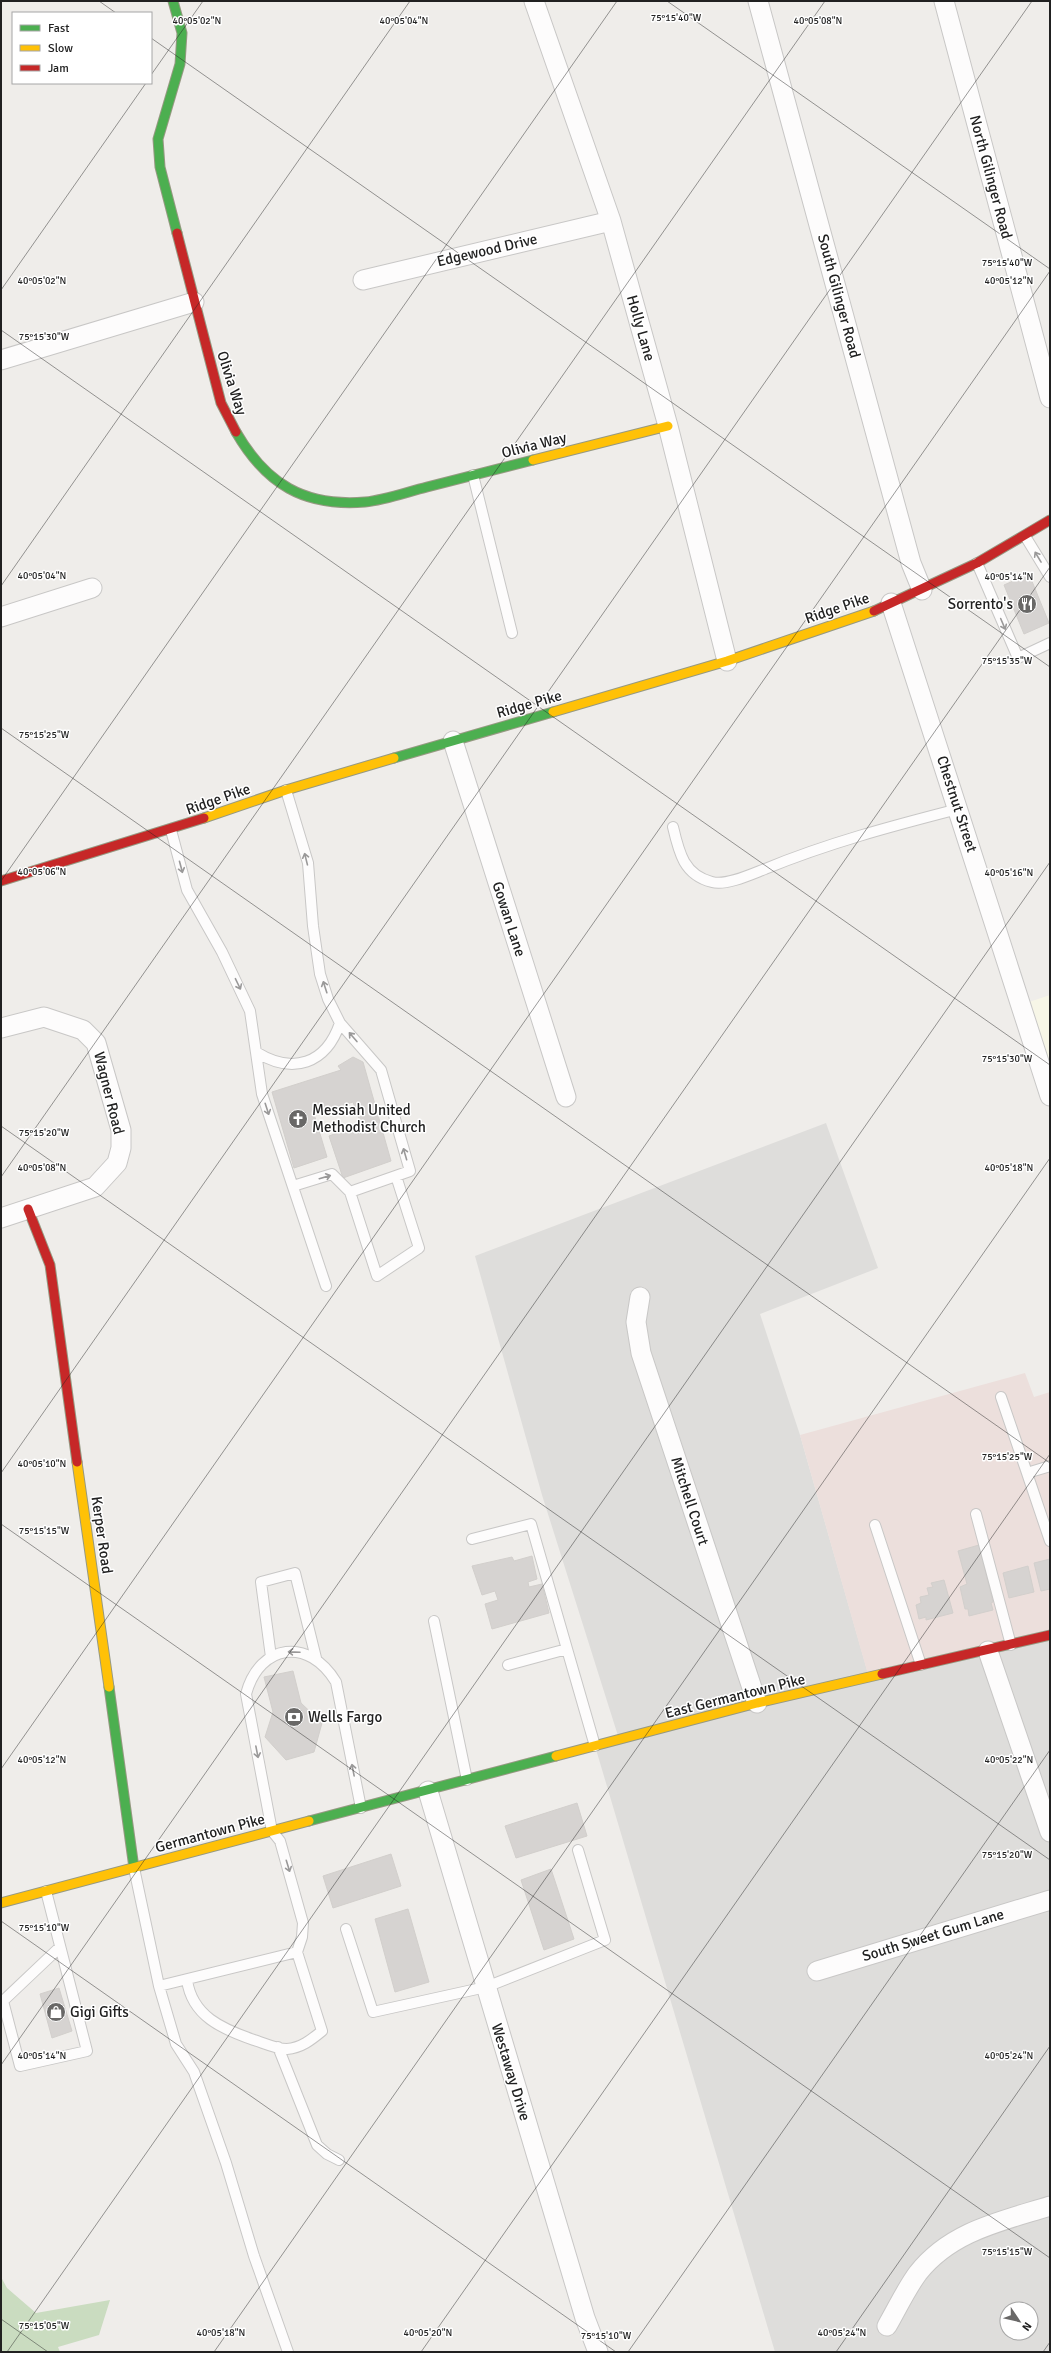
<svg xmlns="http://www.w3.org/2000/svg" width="1051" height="2353" font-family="Signika,sans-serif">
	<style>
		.residential { fill: #dedddb; fill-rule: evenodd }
		.commercial { fill: #ecdfdc }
		.education { fill: #f7f6e7 }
		.forest { fill: #cadcc0 }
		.building { fill: #d6d3d1; stroke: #d2cfcc }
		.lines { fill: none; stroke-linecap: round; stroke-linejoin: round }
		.lane-casing { stroke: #c8c7c6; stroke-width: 12 }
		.street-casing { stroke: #c8c7c6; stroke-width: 21 }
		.fast-casing { stroke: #969982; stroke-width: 11 }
		.slow-casing { stroke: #969982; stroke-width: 11 }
		.jam-casing { stroke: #969982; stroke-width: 11 }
		.lane { stroke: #fdfcfc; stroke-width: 10 }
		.street { stroke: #fdfcfc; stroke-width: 19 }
		.fast { stroke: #4caf50; stroke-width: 9 }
		.slow { stroke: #ffc107; stroke-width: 9 }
		.jam { stroke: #c62828; stroke-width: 9 }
		.oneway { stroke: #9a9999 }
		.ticks { fill: none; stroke: #212121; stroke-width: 1; stroke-opacity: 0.45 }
		.labels { text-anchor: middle; stroke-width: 3; stroke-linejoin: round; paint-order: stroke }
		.street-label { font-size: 15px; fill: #212121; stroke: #fff }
		.poi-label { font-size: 15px; fill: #212121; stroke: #fff; text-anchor: start }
		.ticks-label { font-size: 10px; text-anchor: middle; fill: #212121; stroke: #fff; stroke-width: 3; stroke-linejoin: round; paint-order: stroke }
	</style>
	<rect width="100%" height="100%" fill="#efedea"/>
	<path class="residential" d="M826 1123 878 1268 760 1314 800 1435 869 1677 1050 1635V2352H775L595 1746 619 1739 542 1495 475 1256ZM1007 2309H1031V2333H1007Z"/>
	<path class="commercial" d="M1025 1373 1034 1397 1050 1392V1635L869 1678 800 1435Z"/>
	<path class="education" d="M1050 995V1095L1023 1004Z"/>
	<path class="forest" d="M1 2277 7 2288 36 2313 110 2300 99 2335 58 2347 60 2352H1Z"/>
	<path class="building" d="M1029 574 1049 623 1024 634 1004 585Z
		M353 1057 363 1062 391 1161 343 1178 329 1136 361 1124 353 1102 314 1114 327 1157 294 1168 272 1092 341 1070 338 1066Z
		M979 1545 993 1602 991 1603 993 1610 969 1616 968 1609H965L960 1587 967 1584 958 1551Z
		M532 1556 537 1579 528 1582 529 1587 542 1584 549 1613 492 1629 485 1604 498 1600 495 1591 482 1595 472 1566 512 1557 514 1561Z
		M1050 1559V1589L1041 1591 1034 1563Z
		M1028 1566 1034 1592 1009 1598 1003 1573Z
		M944 1580 953 1613 926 1620V1617L919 1619 916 1605 921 1603 920 1597 929 1595 927 1588 933 1587 931 1583Z
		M293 1671 301 1703 322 1723 314 1752 286 1760 265 1737 273 1712 264 1677Z
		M577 1803 587 1836 516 1858 505 1826Z
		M391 1854 401 1886 333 1908 323 1876Z
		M551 1869 574 1939 544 1950 521 1880Z
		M408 1909 429 1982 395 1992 375 1919Z
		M59 1988 72 2031 52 2038 40 1994Z"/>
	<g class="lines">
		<defs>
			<path id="lane" d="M473 475 512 633
				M1025 536 1050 577
				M977 563 1018 658 1050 643
				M286 790 308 863 313 926 320 974 328 999 340 1023 381 1070 410 1171 350 1192
				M673 827C679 853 684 875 712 882 726 886 752 874 765 869 828 843 892 826 958 809
				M171 830 187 890 222 952 250 1011 262 1094 326 1286
				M256 1052C293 1075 326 1064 340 1023
				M293 1186 332 1174 350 1192 377 1276 419 1248 396 1176
				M1001 1397 1027 1473 1050 1466
				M1027 1473 1050 1541
				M976 1514 1011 1645
				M875 1525 921 1665
				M472 1539 531 1524 567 1649
				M434 1621 467 1780
				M271 1657 261 1582 295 1573 316 1658
				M508 1665 567 1649 595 1746
				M134 1868 159 1986 176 2044 194 2072 226 2163 254 2256 288 2352
				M46 1891 87 2051 20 2066 3 2001 60 1947
				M346 1929 373 2012 486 1987 605 1940 578 1850
				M187 1980C192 2016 222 2029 254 2040 264 2043 276 2049 287 2049 301 2048 311 2040 322 2031L297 1952 302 1937 303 1923 280 1841 272 1831 246 1694C260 1643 309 1637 336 1682L361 1808
				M159 1986 297 1952
				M278 2047 317 2145 327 2154 339 2160"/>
			<path id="street" d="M534 1 611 221 668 426 727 661
				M758 1 911 563 922 590
				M944 1 1050 398
				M363 280 611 221
				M1 360 194 302
				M891 603 1050 1096
				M1 617 92 588
				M453 741 566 1097
				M1 1028 44 1017 83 1030 96 1043 121 1130V1148L117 1163 95 1187 1 1218
				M640 1297 636 1322 641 1353 757 1703
				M988 1651 1050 1832
				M428 1791 585 2318 598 2352
				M817 1971 1050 1900
				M887 2326C897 2309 906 2289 918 2273 951 2231 1002 2221 1050 2206"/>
			<path id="fast" d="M173 1 182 33 180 64 158 139 160 167 177 233
				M236 432C266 484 304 507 365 502 385 500 407 492 427 487 462 478 498 469 533 460
				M394 758 553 712
				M109 1687 134 1868
				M309 1821 556 1756"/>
			<path id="slow" d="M533 460 668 426
				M553 712 727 661 874 611
				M204 818 286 790 394 758
				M77 1462 109 1687
				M556 1756 757 1703 882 1674
				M1 1903 309 1821"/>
			<path id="jam" d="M177 233 221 403 236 432
				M874 611 977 563 1050 520
				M1 881 204 818
				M28 1209 50 1265 77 1462
				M882 1674 1050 1635"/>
		</defs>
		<use href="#lane" class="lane-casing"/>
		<use href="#street" class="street-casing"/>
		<use href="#fast" class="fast-casing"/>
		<use href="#slow" class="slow-casing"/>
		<use href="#jam" class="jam-casing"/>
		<use href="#lane" class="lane"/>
		<use href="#street" class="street"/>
		<use href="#fast" class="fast"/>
		<use href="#slow" class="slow"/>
		<use href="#jam" class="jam"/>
	</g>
	<defs><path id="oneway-shaft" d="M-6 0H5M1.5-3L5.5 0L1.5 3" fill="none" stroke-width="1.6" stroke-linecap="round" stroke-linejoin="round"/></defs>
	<g class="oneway">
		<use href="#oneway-shaft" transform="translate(1038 557) rotate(-121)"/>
		<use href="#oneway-shaft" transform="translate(1003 624) rotate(67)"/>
		<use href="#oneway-shaft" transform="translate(306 859) rotate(-104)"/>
		<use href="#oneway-shaft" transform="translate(181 867) rotate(75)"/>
		<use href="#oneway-shaft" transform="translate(238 984) rotate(64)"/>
		<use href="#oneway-shaft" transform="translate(325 987) rotate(-108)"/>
		<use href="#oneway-shaft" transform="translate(353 1037) rotate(-131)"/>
		<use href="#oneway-shaft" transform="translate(267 1109) rotate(72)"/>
		<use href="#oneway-shaft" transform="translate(405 1154) rotate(-106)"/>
		<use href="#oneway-shaft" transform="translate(325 1177) rotate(-16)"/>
		<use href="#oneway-shaft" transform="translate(294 1652) rotate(-178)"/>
		<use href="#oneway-shaft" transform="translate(257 1752) rotate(79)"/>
		<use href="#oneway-shaft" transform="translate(353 1770) rotate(-101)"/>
		<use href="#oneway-shaft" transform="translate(288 1866) rotate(73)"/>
	</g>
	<path class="ticks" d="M99 1 116 13M667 1 1050 269M151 38 1050 667M151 75 203 1M1 290 146 83M1 330 1050 1065M1 586 410 1M1 728 1050 1463M1 881 617 1M1 1126 1050 1860M1 1177 825 1M1 1473 1032 1M1 1524 1050 2258M1 1769 1050 271M1 1921 616 2352M1 2065 1050 567M1 2319 48 2352M7 2352 1050 862M214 2352 1050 1158M421 2352 1050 1454M628 2352 1050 1750M836 2352 1050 2046M1043 2352 1050 2342"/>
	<defs>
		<symbol id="restaurant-disc" viewBox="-11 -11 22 22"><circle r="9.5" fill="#696867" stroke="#fff"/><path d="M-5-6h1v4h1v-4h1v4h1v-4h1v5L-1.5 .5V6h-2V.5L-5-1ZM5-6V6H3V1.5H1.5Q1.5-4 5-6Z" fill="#fff"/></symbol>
		<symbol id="church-disc" viewBox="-11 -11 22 22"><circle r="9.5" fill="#696867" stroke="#fff"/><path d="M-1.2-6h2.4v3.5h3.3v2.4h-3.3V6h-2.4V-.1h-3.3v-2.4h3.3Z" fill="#fff"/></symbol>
		<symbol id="bank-disc" viewBox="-11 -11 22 22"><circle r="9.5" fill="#696867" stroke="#fff"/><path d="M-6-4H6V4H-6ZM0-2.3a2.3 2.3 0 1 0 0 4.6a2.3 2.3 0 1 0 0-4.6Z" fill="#fff"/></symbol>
		<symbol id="shop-disc" viewBox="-11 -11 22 22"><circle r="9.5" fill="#696867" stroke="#fff"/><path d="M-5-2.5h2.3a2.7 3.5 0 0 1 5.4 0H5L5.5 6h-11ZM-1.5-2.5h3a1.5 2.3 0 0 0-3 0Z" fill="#fff"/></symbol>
	</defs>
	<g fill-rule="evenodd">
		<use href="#restaurant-disc" x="1016" y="593" width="22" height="22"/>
		<use href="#church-disc" x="287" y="1108" width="22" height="22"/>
		<use href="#bank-disc" x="283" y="1706" width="22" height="22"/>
		<use href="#shop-disc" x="45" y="2001" width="22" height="22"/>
	</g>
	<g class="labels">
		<g class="street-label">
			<text transform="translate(991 177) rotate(75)" y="5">North Gilinger Road</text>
			<text transform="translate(487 250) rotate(-13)" y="5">Edgewood Drive</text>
			<text transform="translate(839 296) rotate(75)" y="5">South Gilinger Road</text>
			<text transform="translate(641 328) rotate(74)" y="5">Holly Lane</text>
			<text transform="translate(232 383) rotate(72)" y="5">Olivia Way</text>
			<text transform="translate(534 445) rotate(-14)" y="5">Olivia Way</text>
			<text transform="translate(837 608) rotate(-19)" y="5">Ridge Pike</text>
			<text transform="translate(529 704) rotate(-16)" y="5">Ridge Pike</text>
			<text transform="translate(218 799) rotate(-19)" y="5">Ridge Pike</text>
			<text transform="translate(957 804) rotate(72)" y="5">Chestnut Street</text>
			<text transform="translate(509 919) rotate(72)" y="5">Gowan Lane</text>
			<text transform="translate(109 1093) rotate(76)" y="5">Wagner Road</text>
			<text transform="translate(690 1501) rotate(72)" y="5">Mitchell Court</text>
			<text transform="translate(102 1535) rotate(82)" y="5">Kerper Road</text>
			<text transform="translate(735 1696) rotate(-14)" y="5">East Germantown Pike</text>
			<text transform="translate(210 1833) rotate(-15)" y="5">Germantown Pike</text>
			<text transform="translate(933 1935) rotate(-17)" y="5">South Sweet Gum Lane</text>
			<text transform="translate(511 2072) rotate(73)" y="5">Westaway Drive</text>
		</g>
		<g class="poi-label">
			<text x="1013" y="609" text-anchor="end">Sorrento's</text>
			<text x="312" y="1115">Messiah United<tspan x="312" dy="17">Methodist Church</tspan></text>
			<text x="308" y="1722">Wells Fargo</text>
			<text x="70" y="2017">Gigi Gifts</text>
		</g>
	</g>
	<g class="ticks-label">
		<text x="676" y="21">75°15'40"W</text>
		<text x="197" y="24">40°05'02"N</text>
		<text x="404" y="24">40°05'04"N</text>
		<text x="818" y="24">40°05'08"N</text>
		<text x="1007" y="266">75°15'40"W</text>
		<text x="42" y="284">40°05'02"N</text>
		<text x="1009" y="284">40°05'12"N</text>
		<text x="44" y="340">75°15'30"W</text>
		<text x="42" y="579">40°05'04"N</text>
		<text x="1009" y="580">40°05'14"N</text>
		<text x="1007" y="664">75°15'35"W</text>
		<text x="44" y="738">75°15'25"W</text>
		<text x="42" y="875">40°05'06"N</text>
		<text x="1009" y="876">40°05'16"N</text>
		<text x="1007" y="1062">75°15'30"W</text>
		<text x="44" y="1136">75°15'20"W</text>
		<text x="42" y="1171">40°05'08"N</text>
		<text x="1009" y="1171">40°05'18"N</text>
		<text x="1007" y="1460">75°15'25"W</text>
		<text x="42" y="1467">40°05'10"N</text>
		<text x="44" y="1534">75°15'15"W</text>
		<text x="42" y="1763">40°05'12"N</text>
		<text x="1009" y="1763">40°05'22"N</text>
		<text x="1007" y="1858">75°15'20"W</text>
		<text x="44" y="1931">75°15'10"W</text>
		<text x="42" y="2059">40°05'14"N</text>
		<text x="1009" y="2059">40°05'24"N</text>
		<text x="1007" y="2255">75°15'15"W</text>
		<text x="44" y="2329">75°15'05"W</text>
		<text x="221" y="2336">40°05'18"N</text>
		<text x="428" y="2336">40°05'20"N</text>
		<text x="842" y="2336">40°05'24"N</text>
		<text x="606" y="2339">75°15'10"W</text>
	</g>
	<rect width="1051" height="2353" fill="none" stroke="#212121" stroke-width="4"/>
	<rect x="12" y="12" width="140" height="72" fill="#ffffff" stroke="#a6a6a6"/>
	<rect x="20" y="25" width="20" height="6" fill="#4caf50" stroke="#a6a6a6"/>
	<text x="48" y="32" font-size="12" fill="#212121">Fast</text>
	<rect x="20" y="45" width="20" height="6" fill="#ffc107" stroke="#a6a6a6"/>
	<text x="48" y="52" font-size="12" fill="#212121">Slow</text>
	<rect x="20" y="65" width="20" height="6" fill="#c62828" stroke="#a6a6a6"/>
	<text x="48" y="72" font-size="12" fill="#212121">Jam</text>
	<g transform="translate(1019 2321) rotate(125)"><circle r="19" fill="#ffffff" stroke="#a6a6a6"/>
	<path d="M0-3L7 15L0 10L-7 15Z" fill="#696867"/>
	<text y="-6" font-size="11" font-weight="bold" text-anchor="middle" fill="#212121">N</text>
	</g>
</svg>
